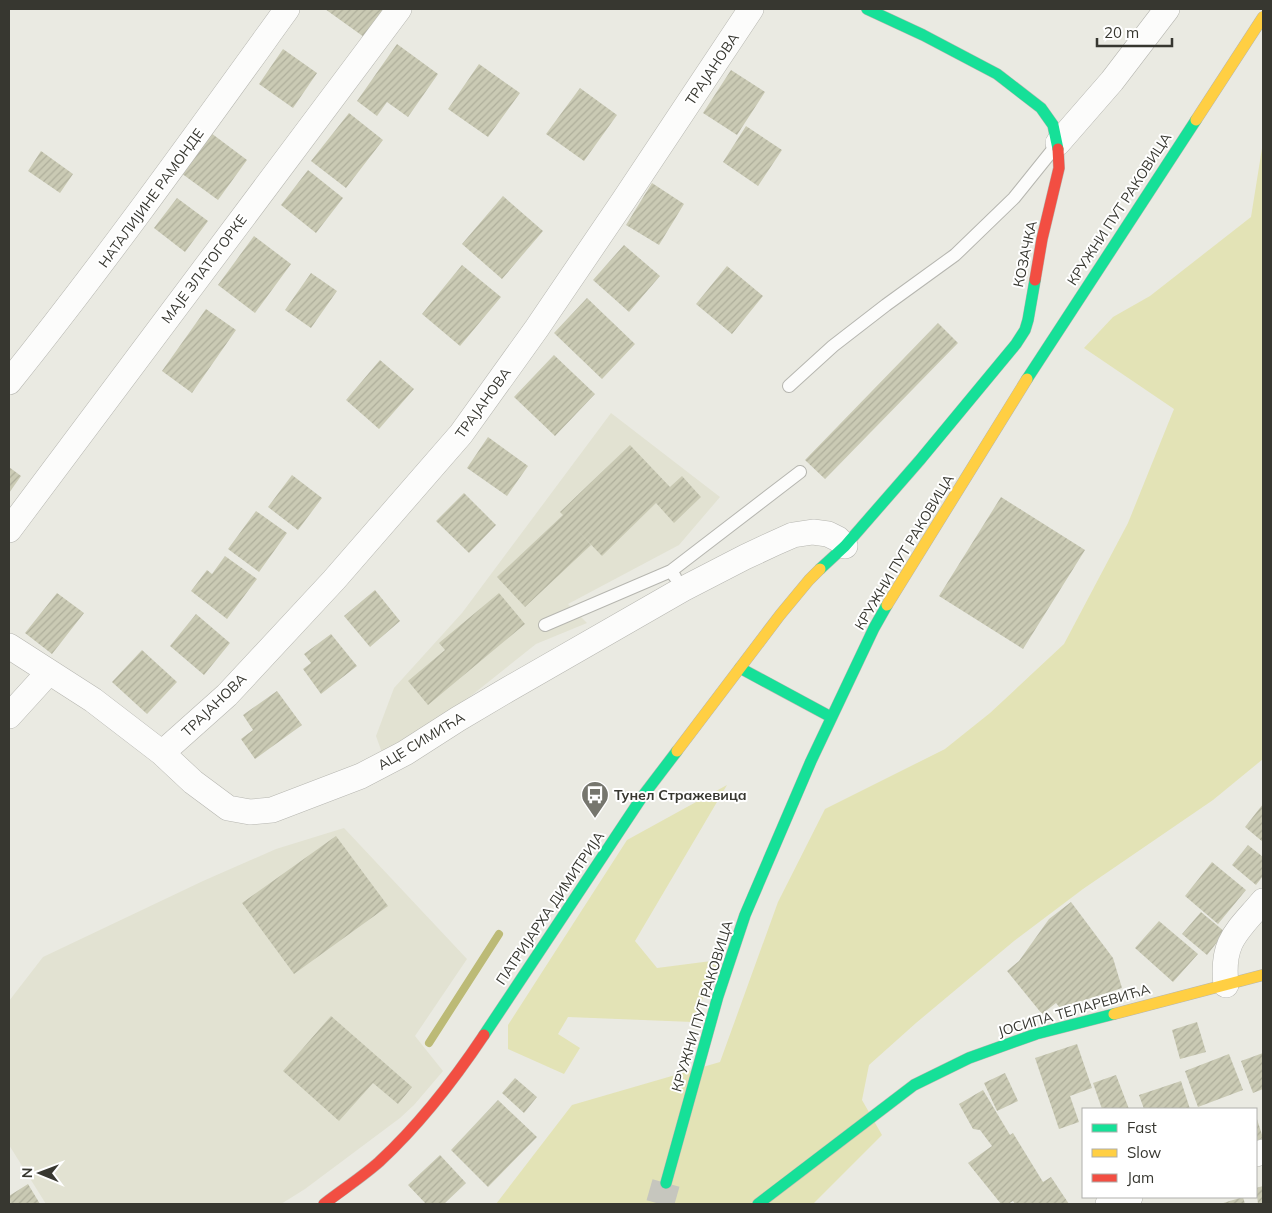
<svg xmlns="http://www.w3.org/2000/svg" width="1272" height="1213" font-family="Mulish,sans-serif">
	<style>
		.built { fill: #e2e2d2 }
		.green { fill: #e3e3b6 }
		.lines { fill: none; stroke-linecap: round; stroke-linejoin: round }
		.stream { stroke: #bcba76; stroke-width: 8 }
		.building { fill: url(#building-hatch) }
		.secondary-tunnel { stroke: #c6c6be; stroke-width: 28; stroke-dasharray: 28 14; stroke-linecap: butt }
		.lane-casing { stroke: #b6b6b0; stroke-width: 14 }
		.street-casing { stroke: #b6b6b0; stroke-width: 26 }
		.fast-casing { stroke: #b6b6b0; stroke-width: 12 }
		.slow-casing { stroke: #b6b6b0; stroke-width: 12 }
		.jam-casing { stroke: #b6b6b0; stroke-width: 12 }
		.lane { stroke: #fcfcfb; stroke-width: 12 }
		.street { stroke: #fcfcfb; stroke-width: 25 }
		.fast { stroke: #16e098; stroke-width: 11 }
		.slow { stroke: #ffcf43; stroke-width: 11 }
		.jam { stroke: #f24e42; stroke-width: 11 }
		.labels { text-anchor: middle; stroke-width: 4; stroke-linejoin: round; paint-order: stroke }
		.street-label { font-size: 14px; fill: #373730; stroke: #fff }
		.poi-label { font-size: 14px; font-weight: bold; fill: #373730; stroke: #fff; text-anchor: start }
	</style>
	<defs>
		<pattern id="building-hatch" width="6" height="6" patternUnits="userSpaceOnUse" patternTransform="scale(1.25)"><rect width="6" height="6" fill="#cacab4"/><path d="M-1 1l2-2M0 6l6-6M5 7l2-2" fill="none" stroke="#aeae9b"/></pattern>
	</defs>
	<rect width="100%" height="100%" fill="#eaeae2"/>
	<path class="built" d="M611 413 720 497 679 545 568 604 587 623 536 644 452 711 384 758 376 736 394 688 462 613Z
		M344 828 467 959 415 1036 443 1071 414 1105 400 1118 305 1189 281 1204H46L9 1145V1001L43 957 203 881 276 849Z"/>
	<path class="green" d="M1263 142V759L1213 800 1083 889 1014 941 916 1023 869 1065 862 1100 882 1135 813 1204H496L572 1105 720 1062 778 902 825 809 945 749 990 713 1064 644 1128 523 1174 409 1084 348 1113 317 1150 296 1251 217Z
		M727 785 635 941 657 968 719 960 693 1022 568 1017 558 1034 580 1048 564 1074 508 1049V1025L627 840Z"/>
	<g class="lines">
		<path class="stream" d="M429 1043 499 934"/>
	</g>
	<path class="building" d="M325 9H384L364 37Z
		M397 44 438 74 408 117 387 102 377 116 357 101Z
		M283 49 317 73 293 108 259 84Z
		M479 64 520 93 488 137 448 109Z
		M731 70 765 92 737 135 703 113Z
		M580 88 617 115 584 161 546 134Z
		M349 113 383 140 346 188 311 161Z
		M746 126 782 150 758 186 723 162Z
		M211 133 247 160 218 200 181 173Z
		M41 151 73 174 60 193 28 171Z
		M308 170 343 198 316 233 281 205Z
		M652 183 684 204 659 245 626 225Z
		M503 196 543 231 502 279 462 244Z
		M177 198 208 221 185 252 154 228Z
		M254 236 291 264 255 313 218 285Z
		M624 245 660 276 629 312 593 280Z
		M462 265 501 297 460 346 422 314Z
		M727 266 763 296 732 334 696 304Z
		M311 273 337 291 311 328 285 310Z
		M587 298 635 344 602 379 554 333Z
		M206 309 236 330 192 393 162 371Z
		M938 323 958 343 825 479 805 460Z
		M554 355 595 394 555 436 514 397Z
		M380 360 414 389 379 429 346 400Z
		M488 437 528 466 507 496 467 468Z
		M630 445 670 487 682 476 701 497 674 523 656 503 602 556 574 527 591 545 525 607 497 577 563 515 560 512Z
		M9 467 21 476 9 493Z
		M292 475 322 498 298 530 268 507Z
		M464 493 496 525 469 553 436 521Z
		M1001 497 1085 550 1023 649 939 596Z
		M256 511 287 533 259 572 228 549Z
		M225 556 257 579 227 619 191 591 207 570 212 574Z
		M375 590 400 621 370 647 344 616Z
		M57 593 84 613 52 654 25 633Z
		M499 593 525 624 428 705 408 681 445 650 439 643Z
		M196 614 230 643 204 675 170 646Z
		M331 634 357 666 321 694 303 669 311 663 304 654Z
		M142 650 177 682 147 714 112 682Z
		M277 691 302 725 255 759 241 739 253 730 243 715Z
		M1263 804V842L1245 827Z
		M336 836 388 906 294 974 242 903Z
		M1248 845 1263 857V876L1256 885 1232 865Z
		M1212 862 1246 890 1218 924 1185 896Z
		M1071 902 1113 958 1122 988 1060 1008 1056 1003 1042 1014 1007 971 1019 961 1049 919Z
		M1201 912 1225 932 1207 955 1182 934Z
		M1159 921 1198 954 1173 982 1135 948Z
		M331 1016 412 1087 398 1104 373 1083 339 1121 283 1071Z
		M1197 1022 1206 1052 1180 1059 1172 1030Z
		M1077 1044 1092 1088 1070 1096 1079 1122 1059 1129 1035 1058Z
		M1263 1053V1089L1253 1093 1241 1061Z
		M1229 1054 1243 1090 1198 1107 1185 1071Z
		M1005 1073 1018 1101 997 1111 984 1083Z
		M1116 1075 1129 1109H1102L1093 1083Z
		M515 1078 537 1097 524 1113 502 1093Z
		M1181 1081 1190 1109H1144L1139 1095Z
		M983 1090 1010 1135 1013 1133 1043 1182 1051 1177 1069 1204H1015L1013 1201 1008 1204H1001L968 1163 992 1146 980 1130 973 1129 959 1104Z
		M498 1100 537 1137 488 1187 451 1150Z
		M1256 1116 1263 1138 1256 1141Z
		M440 1155 466 1183 444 1204H426L408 1185Z
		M28 1184 40 1204H9V1196Z
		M1263 1186V1204H1258L1256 1188Z
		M1243 1197 1245 1204H1220Z"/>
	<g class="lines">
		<path class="secondary-tunnel" d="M660 1204 666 1183"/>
		<defs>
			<path id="lane" d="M789 386 833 346 886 305 955 255 1014 198 1055 147
				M671 571 800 472
				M545 625 671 571 675 577"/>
			<path id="street" d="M1058 143 1112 81 1167 9
				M9 382C106 261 196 135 287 9
				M9 530 399 9
				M9 646 93 700 162 753 193 782 228 808 250 812 272 810 361 776 405 753 458 719 507 690 683 589 745 557 775 543 793 535 813 532 828 534 838 539 845 546
				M9 716 49 672
				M162 753 227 695 334 580 461 434 537 328 624 200 751 9
				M1226 985C1221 941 1237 932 1263 901
				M1256 1154 1263 1152
				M1108 1204 1130 1197"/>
			<path id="fast" d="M867 9 923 35 997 74 1041 108 1053 125 1058 149
				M1027 379 1196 120
				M820 569 845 546 920 460 1016 344 1025 330 1028 320 1035 280
				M740 668 831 717
				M484 1035 642 797 677 751
				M666 1183 718 996 745 915 811 761 874 628 887 605
				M758 1204 914 1085 969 1058 1036 1034 1114 1014"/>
			<path id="slow" d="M1196 120 1263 17
				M887 605 1027 379
				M677 751 780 615 809 580 820 569
				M1114 1014 1263 975"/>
			<path id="jam" d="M1035 280 1042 239 1059 168 1058 149
				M324 1204C342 1190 362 1177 379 1162 419 1125 454 1080 484 1035"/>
		</defs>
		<use href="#lane" class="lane-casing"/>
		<use href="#street" class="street-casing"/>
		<use href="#fast" class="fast-casing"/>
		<use href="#slow" class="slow-casing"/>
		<use href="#jam" class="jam-casing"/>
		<use href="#lane" class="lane"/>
		<use href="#street" class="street"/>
		<use href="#fast" class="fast"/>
		<use href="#slow" class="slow"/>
		<use href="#jam" class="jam"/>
	</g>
	<defs>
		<symbol id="bus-pin" viewBox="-11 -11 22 30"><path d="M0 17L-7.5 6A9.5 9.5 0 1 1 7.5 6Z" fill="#76766e" stroke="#fff"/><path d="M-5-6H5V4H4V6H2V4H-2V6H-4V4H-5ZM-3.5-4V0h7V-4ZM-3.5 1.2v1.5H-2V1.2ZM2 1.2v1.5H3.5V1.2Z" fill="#fff"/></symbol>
	</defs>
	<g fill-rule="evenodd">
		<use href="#bus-pin" x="579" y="779" width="32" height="43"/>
	</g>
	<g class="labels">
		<g class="street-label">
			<text transform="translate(712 69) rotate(-56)" y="5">ТРАЈАНОВА</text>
			<text transform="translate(151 198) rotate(-54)" y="5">НАТАЛИЈИНЕ РАМОНДЕ</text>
			<text transform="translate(1119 209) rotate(-57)" y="5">КРУЖНИ ПУТ РАКОВИЦА</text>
			<text transform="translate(1025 254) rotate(-78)" y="5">КОЗАЧКА</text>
			<text transform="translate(204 269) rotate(-53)" y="5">МАЈЕ ЗЛАТОГОРКЕ</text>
			<text transform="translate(483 403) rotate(-54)" y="5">ТРАЈАНОВА</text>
			<text transform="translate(904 552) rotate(-59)" y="5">КРУЖНИ ПУТ РАКОВИЦА</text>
			<text transform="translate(214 705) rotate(-44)" y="5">ТРАЈАНОВА</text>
			<text transform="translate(421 741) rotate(-31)" y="5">АЦЕ СИМИЋА</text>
			<text transform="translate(550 908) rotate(-56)" y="5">ПАТРИЈАРХА ДИМИТРИЈА</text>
			<text transform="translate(702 1006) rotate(-73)" y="5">КРУЖНИ ПУТ РАКОВИЦА</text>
			<text transform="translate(1074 1010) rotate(-16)" y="5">ЈОСИПА ТЕЛАРЕВИЋА</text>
		</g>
		<g class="poi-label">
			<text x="614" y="800">Тунел Стражевица</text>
		</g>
	</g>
	<rect width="1272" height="1213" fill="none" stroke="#373730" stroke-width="20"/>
	<rect x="1082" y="1108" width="175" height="90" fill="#ffffff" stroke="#afafac"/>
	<rect x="1092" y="1124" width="25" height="8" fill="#16e098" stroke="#afafac"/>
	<text x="1127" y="1133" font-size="15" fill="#373730">Fast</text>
	<rect x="1092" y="1149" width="25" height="8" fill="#ffcf43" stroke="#afafac"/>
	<text x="1127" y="1158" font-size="15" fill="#373730">Slow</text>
	<rect x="1092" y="1174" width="25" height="8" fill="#f24e42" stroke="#afafac"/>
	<text x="1127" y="1183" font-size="15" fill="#373730">Jam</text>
	<g transform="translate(40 1173) rotate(271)" stroke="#ffffff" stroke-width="4" paint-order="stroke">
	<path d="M0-4L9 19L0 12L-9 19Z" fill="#373730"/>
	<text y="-8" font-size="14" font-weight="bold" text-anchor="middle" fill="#373730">N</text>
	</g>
	<path d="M1097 38v8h75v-8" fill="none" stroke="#373730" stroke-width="2.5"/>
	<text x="1104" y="38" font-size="15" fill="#373730" stroke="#ffffff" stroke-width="4" paint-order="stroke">20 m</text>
</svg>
